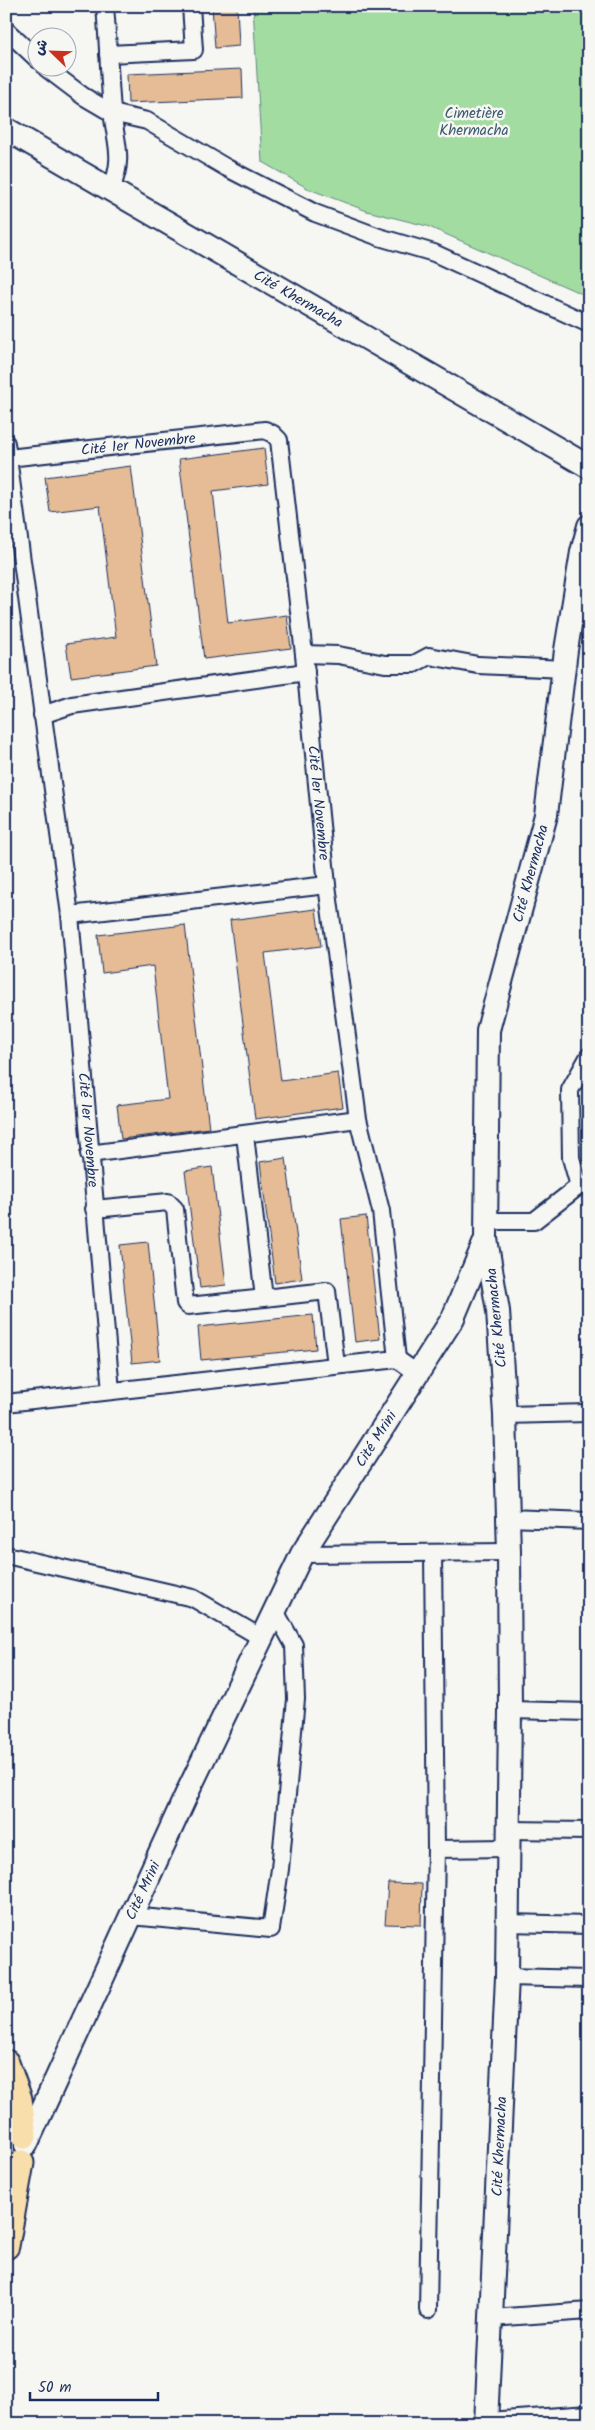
<svg xmlns="http://www.w3.org/2000/svg" width="595" height="2430" font-family="Kalam,'Playpen Sans Arabic',sans-serif">
	<style>
		.green { fill: #a3dca1; stroke: #5f8680 }
		.water { fill: #86d3e4; stroke: #5b91ae }
		.building { fill: #e5bc95; stroke: #1b2f5e }
		.lines { fill: none; stroke-linecap: round; stroke-linejoin: round }
		.street-casing { stroke: #1b2f5e; stroke-width: 20 }
		.secondary-casing { stroke: #1b2f5e; stroke-width: 26 }
		.primary-casing { stroke: #1b2f5e; stroke-width: 29 }
		.street { stroke: #f6f6f2; stroke-width: 16 }
		.secondary { stroke: #f6f6f2; stroke-width: 22 }
		.primary { stroke: #f8deab; stroke-width: 25 }
		.labels { text-anchor: middle; stroke-width: 5; stroke-linejoin: round; paint-order: stroke }
		.park-label { font-size: 15px; fill: #3d5a6f; stroke: #f6f6f2 }
		.street-label { font-size: 15px; fill: #1b2f5e; stroke: #f6f6f2 }
	</style>
	<rect width="100%" height="100%" fill="#f6f6f2"/>
	<filter id="ink" filterUnits="userSpaceOnUse"><feTurbulence type="fractalNoise" baseFrequency=".02" numOctaves="2"/><feDisplacementMap in="SourceGraphic" scale="10" xChannelSelector="R" yChannelSelector="G"/><feConvolveMatrix kernelMatrix="1 2 1 2 8 2 1 2 1" color-interpolation-filters="sRGB"/></filter>
	<g filter="url(#ink)">
		<path class="green" d="M253 6H589V297L427 226 367 211 309 189 262 162Z"/>
		<path class="water" d="M6 2131C17 2140 17 2153 6 2162Z"/>
		<path class="building" d="M212 6H237L239 46 215 48Z
			M242 69 243 98 128 103 127 74Z
			M264 448 268 484 213 491 228 623 287 615 291 648 204 659 179 459Z
			M131 466 156 666 71 677 66 644 116 637 100 506 50 512 45 477Z
			M316 909 321 946 265 953 281 1081 338 1073 343 1107 255 1119 230 920Z
			M185 925 209 1128 121 1139 117 1105 168 1099 153 966 102 973 98 935Z
			M286 1158 302 1279 275 1283 260 1162Z
			M212 1167 226 1285 200 1288 185 1171Z
			M366 1216 380 1339 355 1342 341 1219Z
			M148 1242 160 1360 132 1363 120 1245Z
			M313 1315 316 1349 201 1360 198 1327Z
			M388 1883 422 1884 421 1925 385 1924Z"/>
		<g class="lines">
			<defs>
				<g id="street">
					<path d="M105 6C108 41 109 76 112 110 115 142 125 157 111 189"/>
					<path d="M6 30 38 60"/>
					<path d="M108 54 194 50 191 6"/>
					<path d="M46 68 83 96 112 113 147 121 227 168 315 213 379 237 434 253 589 324"/>
					<path id="s1" d="M6 443 70 915 111 1391"/>
					<path id="s2" d="M8 458 265 430 273 434 279 440 304 654 327 885 358 1119 381 1211 397 1359"/>
					<path d="M304 654 338 655 385 664H414L429 656 478 665 564 669"/>
					<path d="M42 715 72 705 306 672"/>
					<path d="M70 915 327 885"/>
					<path d="M245 1135 264 1298 327 1291 336 1365"/>
					<path d="M89 1154 358 1119"/>
					<path d="M579 1186 571 1158 570 1090 589 1056"/>
					<path d="M94 1209 168 1202 175 1209 185 1303 188 1306 264 1298"/>
					<path d="M487 1221H534L579 1186 589 1185"/>
					<path d="M6 1403 397 1359 417 1373"/>
					<path d="M505 1415 589 1413"/>
					<path d="M508 1518 589 1521"/>
					<path d="M302 1554 509 1552"/>
					<path d="M6 1555 193 1598 262 1638"/>
					<path d="M510 1710 589 1712"/>
					<path d="M508 1830 589 1831"/>
					<path d="M436 1849 508 1848"/>
					<path d="M131 1916 271 1929 280 1869 296 1699 294 1645 275 1611"/>
					<path d="M508 1923 589 1925"/>
					<path d="M507 1977 589 1979"/>
					<path d="M428 2310 436 1849 433 1553"/>
					<path d="M491 2318 589 2311"/>
					<path d="M486 2421 589 2414"/>
				</g>
				<g id="secondary">
					<path id="s3" d="M6 129 589 467"/>
					<path id="s4" d="M26 2145 189 1789 302 1554 453 1318 486 1239"/>
					<path id="s5" d="M486 2424 507 1977 510 1710 509 1552 505 1415 498 1311 486 1239 488 1030 546 815 566 650 582 552 589 526"/>
				</g>
				<path id="primary" d="M6 2063 19 2099 24 2136
					M6 2246 21 2163"/>
			</defs>
			<use href="#street" class="street-casing"/>
			<use href="#secondary" class="secondary-casing"/>
			<use href="#primary" class="primary-casing"/>
			<use href="#street" class="street"/>
			<use href="#secondary" class="secondary"/>
			<use href="#primary" class="primary"/>
		</g>
	</g>
	<g class="labels">
		<g class="park-label">
			<text x="474" y="118">Cimetière<tspan x="474" dy="17">Khermacha</tspan></text>
		</g>
		<g class="street-label">
			<text dy="5" stroke="none"><textPath href="#s3" startOffset="338">Cité Khermacha</textPath></text>
			<text dy="5" stroke="none"><textPath href="#s2" startOffset="131">Cité 1er Novembre</textPath></text>
			<text dy="5" stroke="none"><textPath href="#s2" startOffset="641">Cité 1er Novembre</textPath></text>
			<text dy="5" stroke="none"><textPath href="#s5" startOffset="1558">Cité Khermacha</textPath></text>
			<text dy="5" stroke="none"><textPath href="#s1" startOffset="692">Cité 1er Novembre</textPath></text>
			<text transform="translate(496 1318) rotate(-96)" y="5">Cité Khermacha</text>
			<text dy="5" stroke="none"><textPath href="#s4" startOffset="789">Cité Mrini</textPath></text>
			<text dy="5" stroke="none"><textPath href="#s4" startOffset="280">Cité Mrini</textPath></text>
			<text dy="5" stroke="none"><textPath href="#s5" startOffset="278">Cité Khermacha</textPath></text>
		</g>
	</g>
	<rect width="595" height="2430" fill="none" stroke="#f6f6f2" stroke-width="25"/>
	<rect x="12" y="12" width="570" height="2405" fill="none" stroke="#1b2f5e" stroke-width="2" filter="url(#ink)"/>
	<g transform="translate(52 52) rotate(293)"><circle r="24" fill="#f6f6f2" stroke="#9ea6b7"/>
	<path d="M0-4L9 19L0 12L-9 19Z" fill="#c8321e"/>
	<text y="-8" font-size="14" font-weight="bold" text-anchor="middle" fill="#1b2f5e">ش</text>
	</g>
	<path d="M30 2392v8h128v-8" fill="none" stroke="#1b2f5e" stroke-width="2.5"/>
	<text x="38" y="2392" font-size="15" fill="#1b2f5e" stroke="#f6f6f2" stroke-width="4" paint-order="stroke">50 m</text>
</svg>
